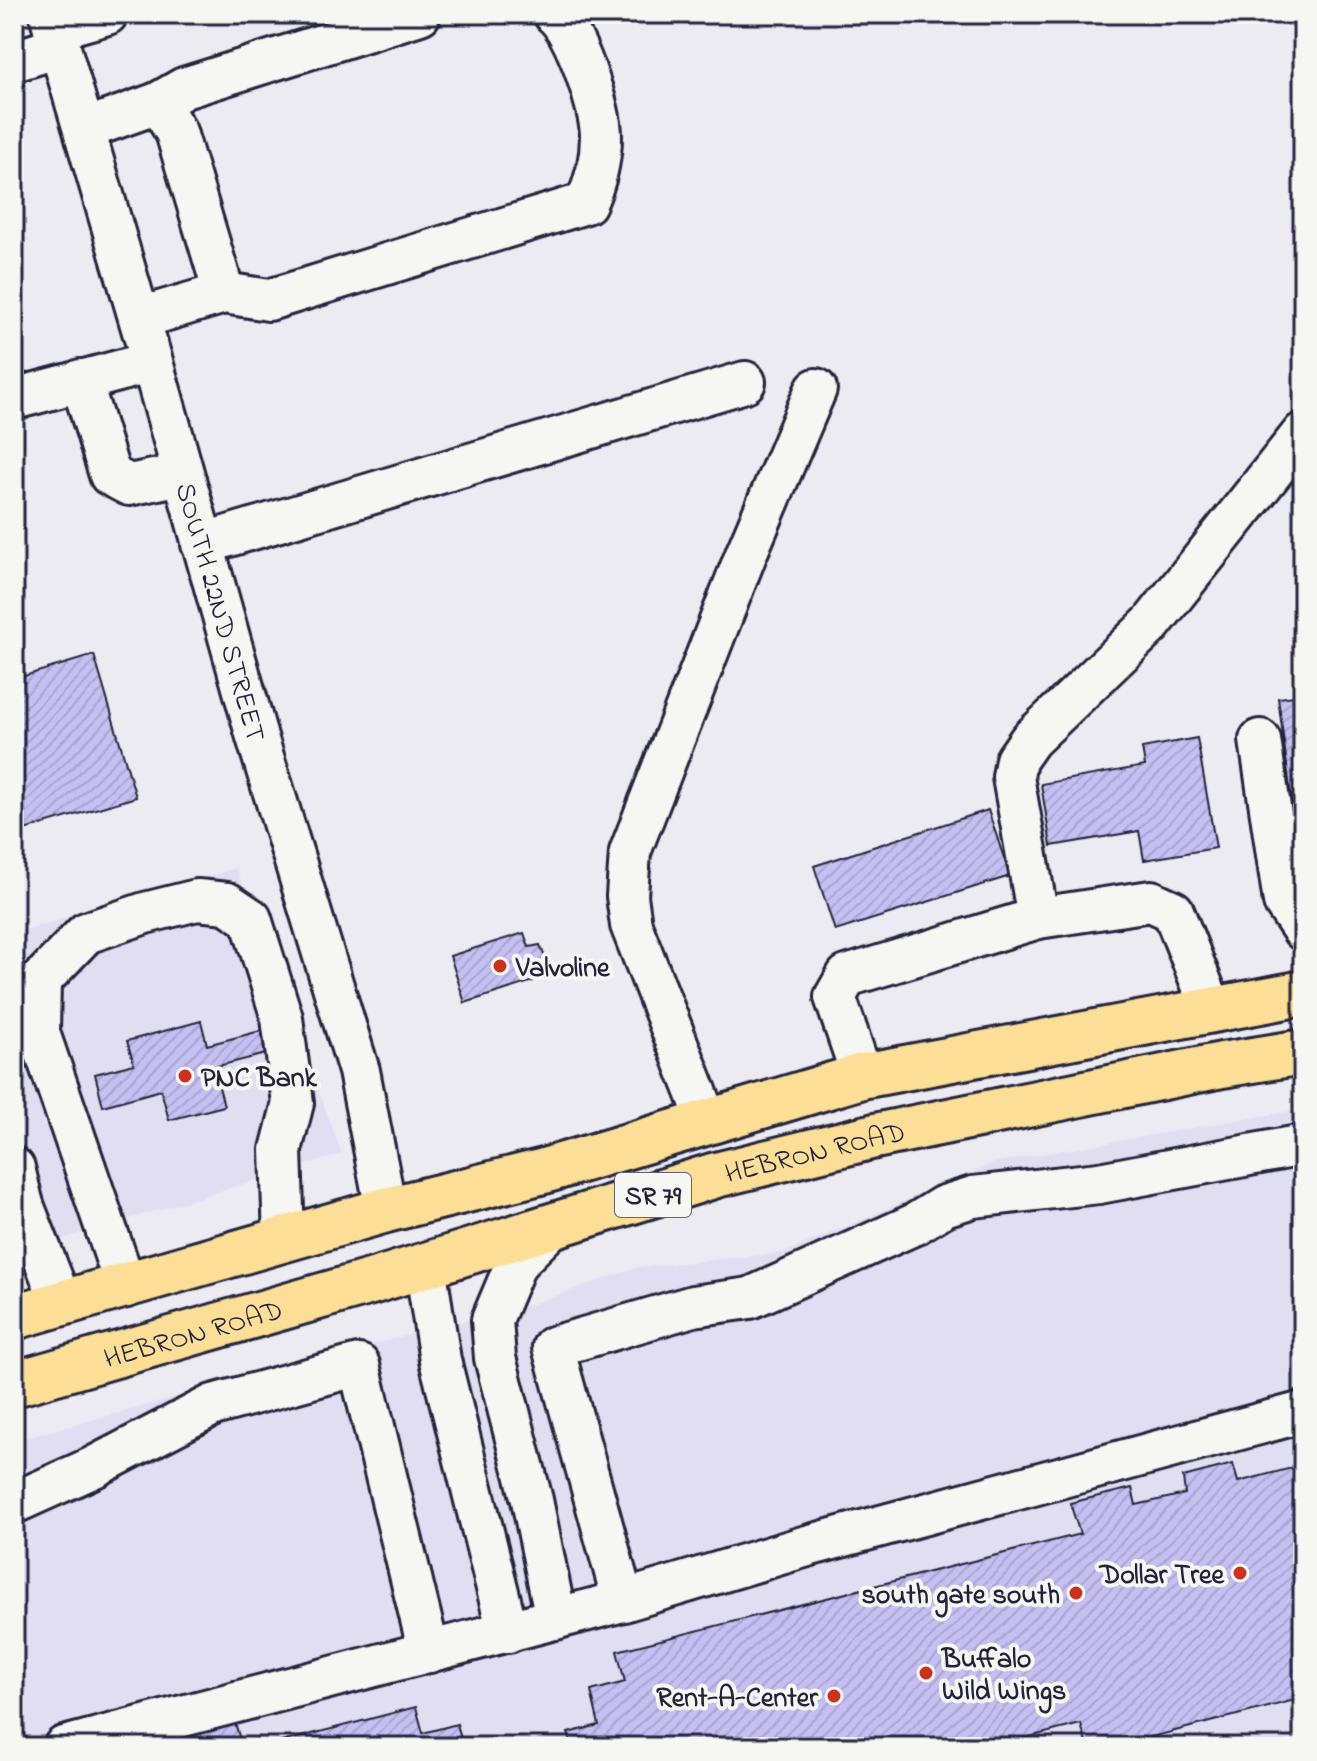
<svg xmlns="http://www.w3.org/2000/svg" width="1317" height="1761" font-family="'Indie Flower',sans-serif">
	<style>
		.built { fill: #e1def2 }
		.building { fill: url(#building-hatch); stroke: #22223b; stroke-width: 2 }
		.lines { fill: none; stroke-linecap: round; stroke-linejoin: round }
		.minor-casing { stroke: #22223b; stroke-width: 46 }
		.highway-casing { stroke: #22223b; stroke-width: 50 }
		.minor { stroke: #f6f6f2; stroke-width: 40 }
		.highway { stroke: #fcde96; stroke-width: 44 }
		.poi-dot { fill: #c8321e; stroke: #f6f6f2; stroke-width: 3 }
		.labels { text-anchor: middle; stroke-width: 8; stroke-linejoin: round; paint-order: stroke }
		.shield { fill: #f6f6f2; stroke: #626272; stroke-width: 2 }
		.shield-label { font-size: 26px; font-weight: bold; fill: #22223b }
		.street-label { font-size: 28px; fill: #22223b; stroke: #f6f6f2 }
		.poi-label { font-size: 28px; font-weight: bold; fill: #22223b; stroke: #f6f6f2; text-anchor: start }
	</style>
	<defs>
		<pattern id="building-hatch" width="6" height="6" patternUnits="userSpaceOnUse" patternTransform="scale(2)"><rect width="6" height="6" fill="#c6bff1"/><path d="M-1 1l2-2M0 6l6-6M5 7l2-2" fill="none" stroke="#aaa4d0"/></pattern>
	</defs>
	<rect width="100%" height="100%" fill="#ecebf2"/>
	<filter id="ink" filterUnits="userSpaceOnUse"><feTurbulence type="fractalNoise" baseFrequency=".0125" numOctaves="2"/><feDisplacementMap in="SourceGraphic" scale="16" xChannelSelector="R" yChannelSelector="G"/><feConvolveMatrix kernelMatrix="1 2 1 2 8 2 1 2 1" color-interpolation-filters="sRGB"/></filter>
	<g filter="url(#ink)">
		<path class="built" d="M236 868 342 1154 14 1254V933Z
			M1303 1109V1737L1261 1747H14V1441L351 1350 535 1303 638 1267 784 1253 996 1162Z"/>
		<path class="building" d="M94 655 136 797 14 833V679Z
			M1303 695V855L1299 856 1278 698Z
			M1197 738 1216 848 1144 860 1139 831 1051 846 1041 784 1145 766 1142 748Z
			M988 810 1010 876 835 931 814 866Z
			M524 933 529 947 540 945 552 975 465 1003 450 956Z
			M201 1021 207 1045 264 1030 270 1053 214 1067 224 1106 169 1120 161 1090 103 1106 95 1074 134 1064 127 1041Z
			M1233 1464 1238 1482 1303 1465V1698L1140 1740 1142 1747H1087L1081 1724 997 1745 998 1747H572L568 1733 599 1725 591 1691 625 1682 617 1651 1080 1534 1070 1503 1132 1488 1136 1505 1185 1494 1183 1477Z
			M416 1707 423 1733 457 1724 463 1747H262Z
			M234 1719 242 1747H125Z"/>
		<g class="lines">
			<defs>
				<g id="minor">
					<path id="s1" d="M50 14 152 362 257 737 359 1071 386 1210"/>
					<path d="M54 29 107 14"/>
					<path d="M14 61 59 47"/>
					<path d="M158 103 184 88 420 14"/>
					<path d="M85 129 158 103 176 132 224 293"/>
					<path d="M140 318 224 293 269 300 586 203C596 181 601 160 601 136 601 109 575 30 554 14"/>
					<path d="M81 380 110 475 129 485 182 474"/>
					<path d="M14 399 152 362"/>
					<path d="M202 544 745 382"/>
					<path d="M1260 740 1284 902 1303 930"/>
					<path d="M1038 918 1013 777 1016 760 1030 740 1151 624 1303 433"/>
					<path d="M862 1076 835 997 847 976 1038 918 1151 901 1173 911 1212 1010"/>
					<path d="M708 1122 631 925 627 896 630 852 747 552 816 389"/>
					<path d="M14 1168 23 1205"/>
					<path d="M14 1208 23 1205 62 1304"/>
					<path d="M554 1225 516 1263 492 1320 495 1358 532 1500 556 1619"/>
					<path d="M425 1265 440 1360 508 1632"/>
					<path d="M126 1287 39 1033 40 981 86 933 145 913 197 900 227 903 251 919 282 1018 293 1103 281 1150 284 1240"/>
					<path d="M14 1503 94 1467 213 1405 359 1365 429 1652"/>
					<path d="M623 1601 553 1347 693 1306 750 1298 915 1224 944 1206 973 1197 1099 1183 1303 1145"/>
					<path d="M64 1747 623 1601 807 1546 1303 1412"/>
				</g>
				<g id="highway">
					<path d="M14 1317 386 1210 544 1171 862 1076 1303 993"/>
					<path id="s2" d="M14 1384 374 1281 716 1175 875 1136 1222 1065 1303 1052"/>
				</g>
			</defs>
			<use href="#minor" class="minor-casing"/>
			<use href="#highway" class="highway-casing"/>
			<use href="#minor" class="minor"/>
			<use href="#highway" class="highway"/>
		</g>
	</g>
	<g class="poi-dot">
		<circle cx="500" cy="966" r="8"/>
		<circle cx="185" cy="1076" r="8"/>
		<circle cx="1240" cy="1573" r="8"/>
		<circle cx="1076" cy="1593" r="8"/>
		<circle cx="926" cy="1673" r="8"/>
		<circle cx="834" cy="1696" r="8"/>
	</g>
	<g class="labels">
		<rect class="shield" x="615" y="1173" width="76" height="44" rx="6"/>
		<g class="shield-label">
			<text x="653" y="1204">SR 79</text>
		</g>
		<g class="street-label">
			<text dy="10" stroke="none"><textPath href="#s1" startOffset="622">SOUTH 22ND STREET</textPath></text>
			<text dy="10" stroke="none"><textPath href="#s2" startOffset="834">HEBRON ROAD</textPath></text>
			<text dy="10" stroke="none"><textPath href="#s2" startOffset="186">HEBRON ROAD</textPath></text>
		</g>
		<g class="poi-label">
			<text x="516" y="976">Valvoline</text>
			<text x="201" y="1086">PNC Bank</text>
			<text x="1224" y="1583" text-anchor="end">Dollar Tree</text>
			<text x="1060" y="1603" text-anchor="end">south gate south</text>
			<text x="942" y="1667">Buffalo<tspan x="942" dy="32">Wild Wings</tspan></text>
			<text x="818" y="1706" text-anchor="end">Rent-A-Center</text>
		</g>
	</g>
	<rect width="1317" height="1761" fill="none" stroke="#f6f6f2" stroke-width="48"/>
	<rect x="24" y="24" width="1269" height="1713" fill="none" stroke="#22223b" stroke-width="3" filter="url(#ink)"/>
</svg>
